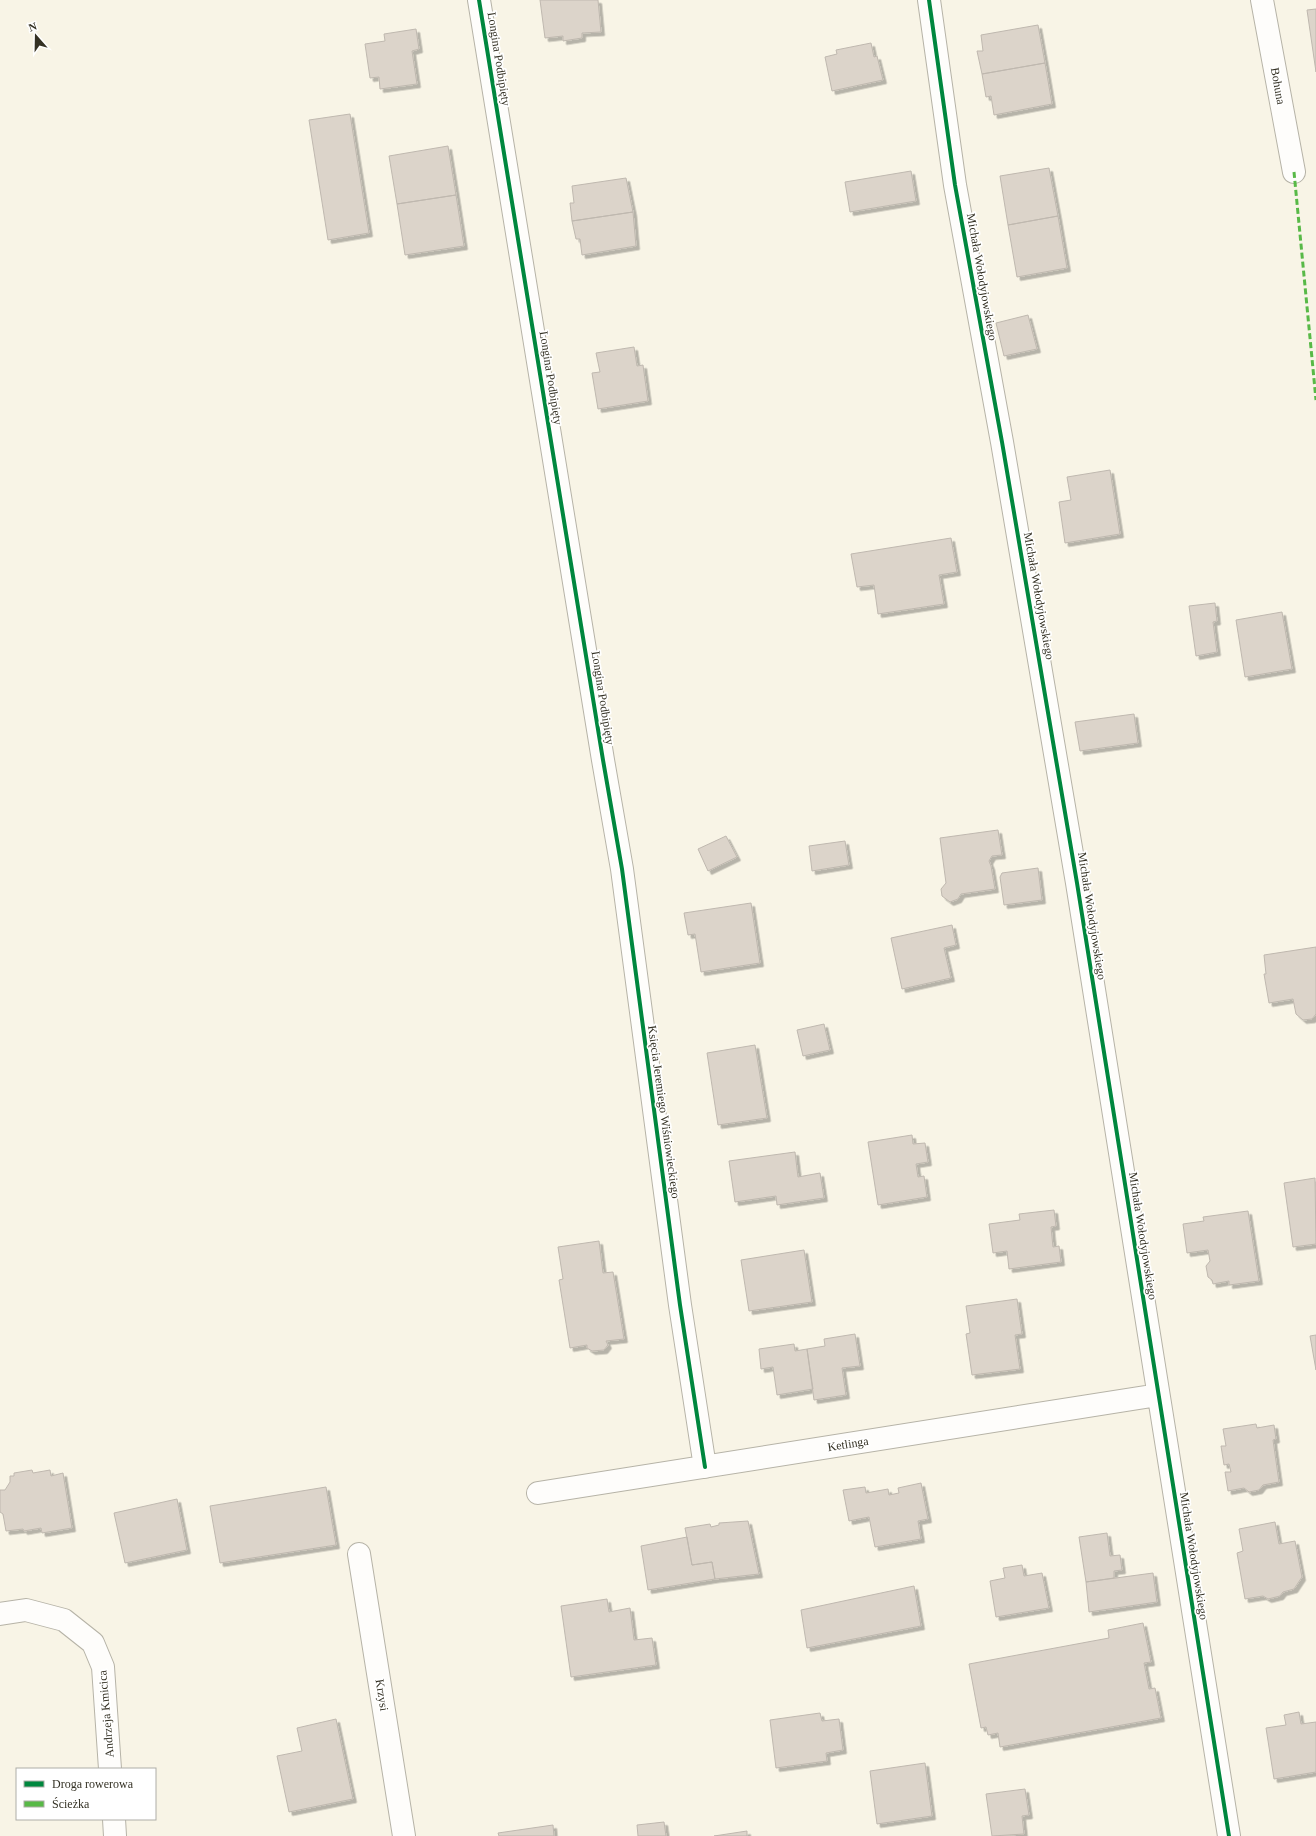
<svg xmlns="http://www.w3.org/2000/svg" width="1316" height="1836" font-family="'Times New Roman',serif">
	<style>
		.building { fill: #dcd4ca; stroke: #bfb8af; filter: url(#shadow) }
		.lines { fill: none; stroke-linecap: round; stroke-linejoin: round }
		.minor-casing { stroke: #b6b3a7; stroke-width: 24 }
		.minor { stroke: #fefdfb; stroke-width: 22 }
		.quiet { stroke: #58b947; stroke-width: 3; stroke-dasharray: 6 3; stroke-linecap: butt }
		.cycleway-casing { stroke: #fff; stroke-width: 6 }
		.cycleway { stroke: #00873e; stroke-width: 4 }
		.labels { text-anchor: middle; stroke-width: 3.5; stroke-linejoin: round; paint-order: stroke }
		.street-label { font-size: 12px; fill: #343124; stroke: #fff }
	</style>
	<defs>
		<filter id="shadow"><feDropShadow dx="3.5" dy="3.5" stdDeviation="0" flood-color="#0004"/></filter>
	</defs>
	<rect width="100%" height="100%" fill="#f8f4e6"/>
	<path class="building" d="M540 0H598L601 32 582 33V38L563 41V36L545 38Z
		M1316 9V72L1307 10Z
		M1038 25 1045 63 982 74 977 51H983L981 35Z
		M416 29 419 49 412 51 417 84 380 89 379 77 370 78 365 44 385 41 384 34Z
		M871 43 874 57 877 56 883 80 832 91 825 57 837 54 836 50Z
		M1045 63 1052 104 994 115 991 96 986 97 982 74Z
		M350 114 369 233 328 240 309 120Z
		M448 146 456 195 397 204 389 156Z
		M1049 168 1058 216 1008 225 1000 176Z
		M911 171 916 201 850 212 845 182Z
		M626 178 633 212 572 221 570 203H574L572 186Z
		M456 195 464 246 405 255 397 204Z
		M633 212 636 246 582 255 580 239H576L572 221Z
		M1058 216 1067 268 1017 277 1008 225Z
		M1028 315 1037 349 1004 356 996 323Z
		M634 347 637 366 643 365 648 401 598 409 592 373 600 372 596 353Z
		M1110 470 1120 534 1065 543 1059 502 1071 500 1067 477Z
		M951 538 957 572 939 575 944 604 878 614 874 585 857 587 851 554Z
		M1215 603 1217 621 1213 622 1217 652 1196 656 1189 606Z
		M1282 612 1292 669 1245 677 1236 620Z
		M1134 714 1138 743 1080 751 1075 722Z
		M998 830 1002 855 992 856 989 861 991 866 995 889 961 894 958 899 950 902 942 896 941 889 946 883 940 838Z
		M726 836 737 857 708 871 698 849Z
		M845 841 849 865 812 871 809 846Z
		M1038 868 1042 900 1004 905 1000 877 1002 873Z
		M751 903 760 963 701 972 695 934 688 935 684 913Z
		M952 925 956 945 944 948 951 978 902 989 891 938Z
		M1316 947V1014L1312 1019 1303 1020 1296 1014 1293 999 1269 1003 1264 974H1266L1264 955Z
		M824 1024 830 1050 803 1056 797 1030Z
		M755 1045 767 1118 718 1125 707 1053Z
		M912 1135 913 1144 925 1143 928 1162 916 1164 918 1177 924 1176 927 1197 878 1205 868 1142Z
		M795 1152 798 1177 820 1173 824 1198 777 1205 776 1196 735 1202 729 1161Z
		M1315 1178 1316 1244 1293 1247 1284 1183Z
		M1054 1210 1056 1226 1051 1227 1053 1247 1059 1246 1061 1262 1009 1269 1007 1251 993 1253 989 1224 1020 1220 1019 1214Z
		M1248 1211 1259 1281 1229 1285V1281L1213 1284 1212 1280 1208 1277 1206 1266 1210 1261 1208 1250 1187 1253 1183 1224 1204 1221 1203 1217Z
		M599 1241 603 1273 613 1272 624 1339 606 1341 608 1345 604 1350 592 1351 587 1348V1345L570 1348 559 1280 563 1279 558 1247Z
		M804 1250 812 1302 749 1311 741 1260Z
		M1017 1299 1022 1334 1015 1335 1020 1369 972 1375 966 1334 970 1333 966 1306Z
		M855 1334 860 1366 842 1368 846 1395 814 1400 807 1349 825 1346 824 1339Z
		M1316 1335V1370L1310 1336Z
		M794 1344 795 1351 807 1349 813 1389 777 1395 773 1367 761 1369 759 1349Z
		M1256 1424 1257 1428 1274 1425 1276 1439 1273 1440 1279 1482 1263 1485 1259 1490 1249 1492 1244 1488 1228 1491 1225 1472H1231L1229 1464 1224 1465 1221 1446H1226L1223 1429Z
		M32 1470 33 1473 50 1470 51 1476 63 1473 72 1528 42 1533 41 1528 24 1531 23 1529 6 1531 3 1514 0 1512V1490H5L10 1482V1476H14V1473Z
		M921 1483 928 1519 918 1521 921 1539 875 1547 869 1517 849 1521 843 1490 865 1487 866 1493 888 1489 889 1495 899 1493 898 1488Z
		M326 1487 336 1545 220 1563 210 1506Z
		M177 1499 187 1550 125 1563 114 1513Z
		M748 1521 759 1574 715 1579 712 1562 692 1565 685 1528 710 1524 711 1527 719 1525V1523Z
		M1275 1522 1279 1544 1295 1541 1302 1577 1294 1589 1283 1592 1280 1596 1268 1599 1263 1596 1245 1599 1237 1553 1243 1551 1239 1529Z
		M1107 1533 1110 1556 1120 1555 1122 1570 1114 1571V1578L1086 1582 1079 1537Z
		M687 1537 692 1565 712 1562 715 1579 648 1590 641 1546Z
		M1022 1565 1024 1576 1042 1573 1049 1608 996 1617 990 1581 1005 1578 1003 1568Z
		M1153 1573 1157 1602 1089 1612 1086 1582Z
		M914 1586 921 1626 807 1648 801 1610Z
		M607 1599 609 1612 630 1608 634 1640 652 1638 656 1665 571 1677 561 1606Z
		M1143 1623 1151 1662 1144 1663 1149 1689 1155 1688 1161 1718 1000 1747 998 1733 988 1735 986 1727 981 1728 969 1664 1109 1638 1108 1630Z
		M1299 1712 1301 1724 1316 1722V1772L1274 1779 1266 1728 1286 1725 1284 1715Z
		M820 1713 822 1721 839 1719 843 1750 826 1753 827 1761 776 1768 770 1720Z
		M336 1719 353 1799 289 1812 277 1756 302 1751 297 1728Z
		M925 1763 932 1816 877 1824 870 1771Z
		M1025 1789 1029 1815 1022 1816 1024 1834 992 1836 986 1794Z
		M664 1822 666 1836H638L637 1825Z
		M553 1825 554 1836H499L498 1833Z
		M747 1831V1836H714Z"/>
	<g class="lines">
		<defs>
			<path id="minor" d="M479 0 603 760 622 869 680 1305 705 1467
				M929 0 955 185 1002 442 1077 883 1229 1836
				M1262 0 1294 172
				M538 1493 1158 1395
				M359 1554 404 1836
				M0 1614 26 1610 64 1620 93 1643 103 1667 110 1769
				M114 1819 115 1836"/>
		</defs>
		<use href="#minor" class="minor-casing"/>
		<use href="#minor" class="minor"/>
		<path class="quiet" d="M1294 172 1316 400"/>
		<defs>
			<path id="cycleway" d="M479 0 603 760 622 869 680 1305 705 1467
				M929 0 955 185 1002 442 1077 883 1229 1836"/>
		</defs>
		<use href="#cycleway" class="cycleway-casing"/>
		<use href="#cycleway" class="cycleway"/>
	</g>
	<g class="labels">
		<g class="street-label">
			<text transform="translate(499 59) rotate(81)" y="4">Longina Podbipięty</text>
			<text transform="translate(1278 86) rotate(80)" y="4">Bohuna</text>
			<text transform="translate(982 277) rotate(80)" y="4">Michała Wołodyjowskiego</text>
			<text transform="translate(551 378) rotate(81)" y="4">Longina Podbipięty</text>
			<text transform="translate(1039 596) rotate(80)" y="4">Michała Wołodyjowskiego</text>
			<text transform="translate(603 698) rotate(81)" y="4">Longina Podbipięty</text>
			<text transform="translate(1092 916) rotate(81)" y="4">Michała Wołodyjowskiego</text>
			<text transform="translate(664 1112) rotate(82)" y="4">Księcia Jeremiego Wiśniowieckiego</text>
			<text transform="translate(1143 1236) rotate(81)" y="4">Michała Wołodyjowskiego</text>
			<text transform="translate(848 1444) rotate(-9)" y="4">Ketlinga</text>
			<text transform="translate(1194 1556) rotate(81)" y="4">Michała Wołodyjowskiego</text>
			<text transform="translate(382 1695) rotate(81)" y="4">Krzysi</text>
			<text transform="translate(106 1714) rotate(-95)" y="4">Andrzeja Kmicica</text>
		</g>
	</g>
	<rect x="16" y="1768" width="140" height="52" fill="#ffffff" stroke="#aeada7"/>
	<rect x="24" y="1781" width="20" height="6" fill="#00873e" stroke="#aeada7"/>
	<text x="52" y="1788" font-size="12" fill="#343124">Droga rowerowa</text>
	<rect x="24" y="1801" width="20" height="6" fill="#58b947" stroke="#aeada7"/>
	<text x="52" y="1808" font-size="12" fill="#343124">Ścieżka</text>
	<g transform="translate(36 36) rotate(340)" stroke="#ffffff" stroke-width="3" paint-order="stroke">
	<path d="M0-3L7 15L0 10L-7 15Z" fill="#343124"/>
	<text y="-6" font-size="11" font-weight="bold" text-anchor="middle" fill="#343124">N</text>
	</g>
</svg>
